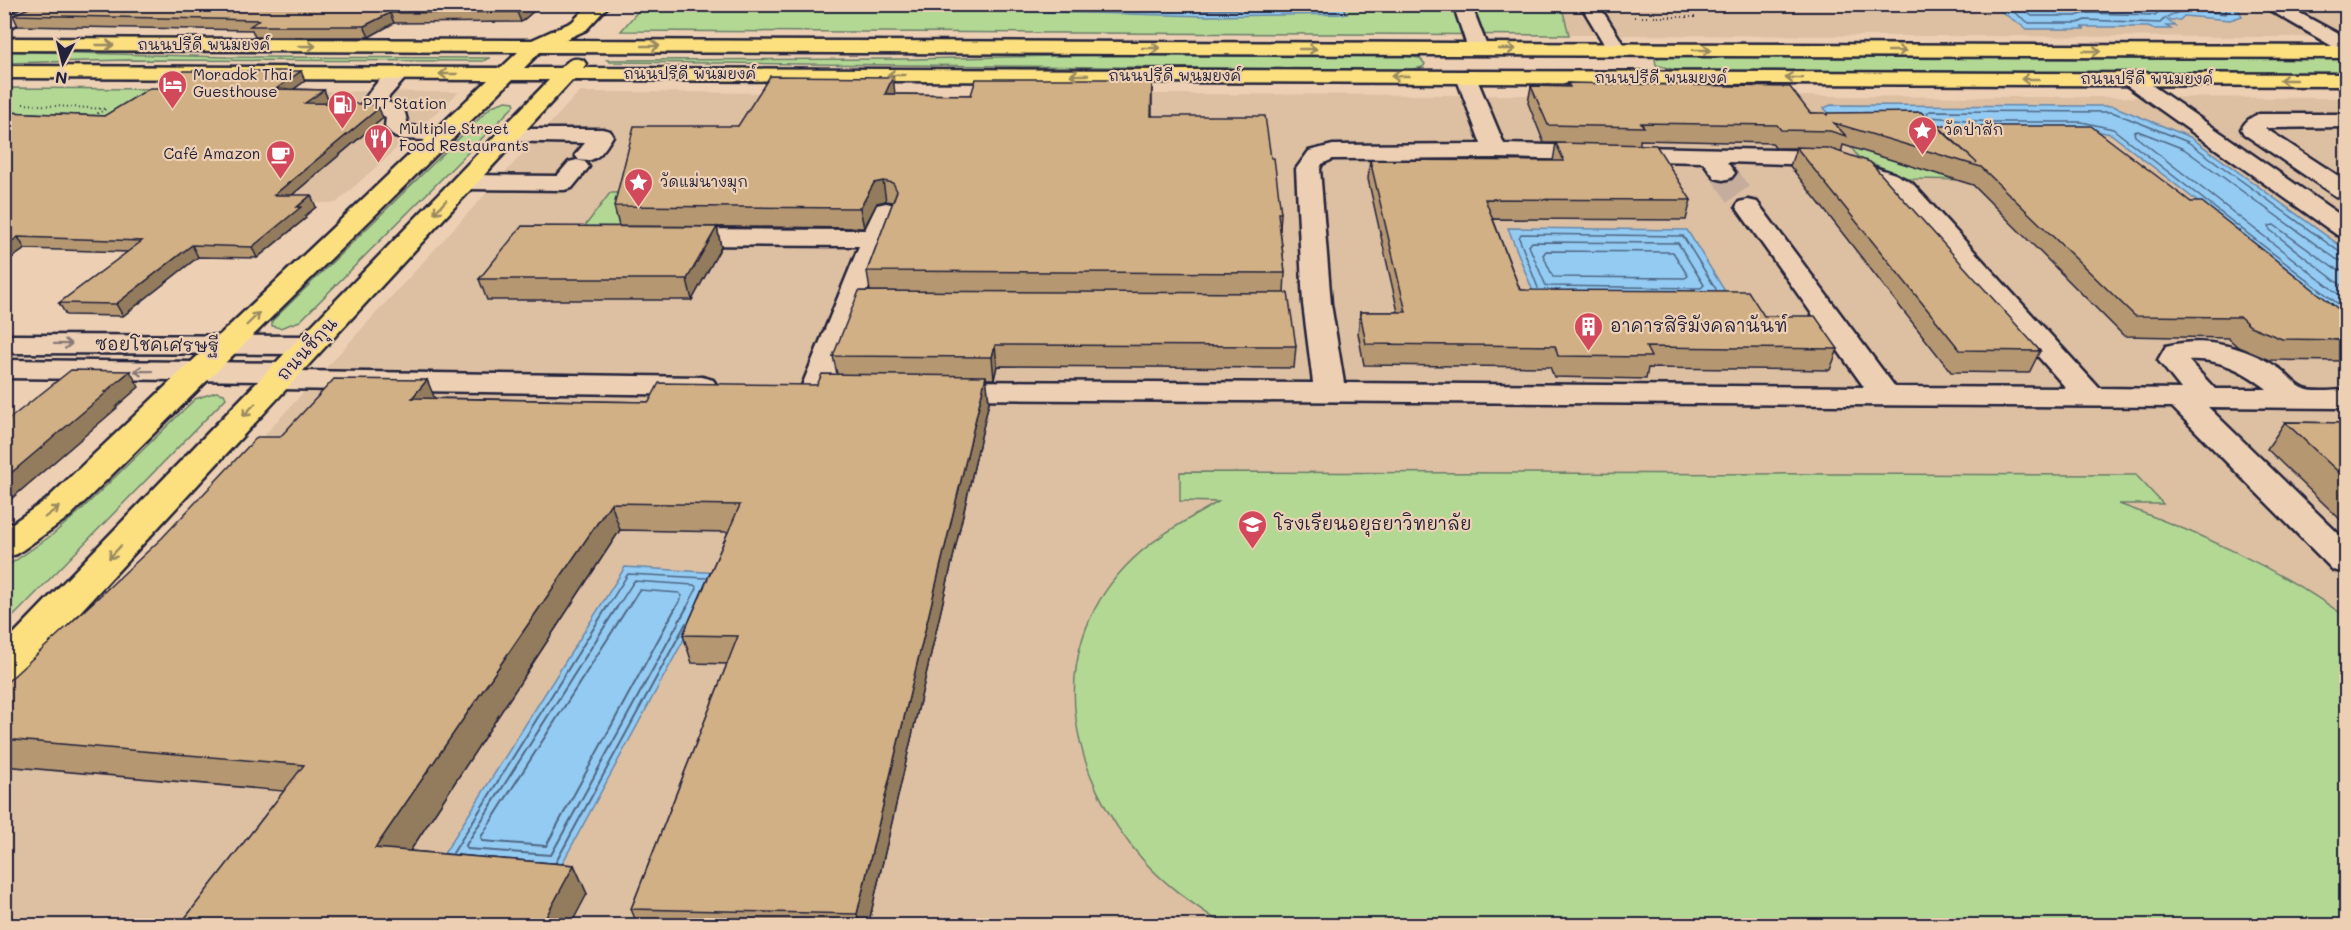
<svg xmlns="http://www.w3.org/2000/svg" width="2351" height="930" font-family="Mali,'Playpen Sans Thai',sans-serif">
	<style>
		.built { fill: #ddbfa2 }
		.green { fill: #b3d894; stroke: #6a7d68; stroke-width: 1.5 }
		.water { fill: #93cbf2; stroke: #6687a9; stroke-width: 1.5 }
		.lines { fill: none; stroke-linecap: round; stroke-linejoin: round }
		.shore-far1 { stroke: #4f6684; stroke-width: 1.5 }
		.shore { stroke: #4f6684; stroke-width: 2 }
		.minor-tunnel { stroke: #c4ad9c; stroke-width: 26; stroke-dasharray: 26 13; stroke-linecap: butt }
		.minor-casing { stroke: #22223b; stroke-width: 5 }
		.major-casing { stroke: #22223b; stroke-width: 5 }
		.path { stroke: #22223b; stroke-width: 2; stroke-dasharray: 1 3; stroke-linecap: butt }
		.minor { fill: #edd0b4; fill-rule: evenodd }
		.major { fill: #fce080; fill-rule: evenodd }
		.wall { fill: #b59772; stroke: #22223b; stroke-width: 1.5 }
		.shaded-wall { fill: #937b5d; stroke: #22223b; stroke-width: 1.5 }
		.building { fill: #d2b085; stroke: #22223b; stroke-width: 1.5 }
		.oneway { stroke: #9a8a61 }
		.oneway2 { stroke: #887978 }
		.labels { text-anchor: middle; stroke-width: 4.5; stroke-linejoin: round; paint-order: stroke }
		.far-street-label { font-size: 15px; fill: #22223b; stroke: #edd0b4 }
		.far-poi-label { font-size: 15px; fill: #22223b; stroke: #edd0b4; text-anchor: start }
		.poi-label { font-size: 18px; fill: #22223b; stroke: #edd0b4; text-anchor: start }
		.street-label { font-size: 18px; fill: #22223b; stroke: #edd0b4 }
	</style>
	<rect width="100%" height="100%" fill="#edd0b4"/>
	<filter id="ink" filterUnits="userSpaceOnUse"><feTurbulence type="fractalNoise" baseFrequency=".0167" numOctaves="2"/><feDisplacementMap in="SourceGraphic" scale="12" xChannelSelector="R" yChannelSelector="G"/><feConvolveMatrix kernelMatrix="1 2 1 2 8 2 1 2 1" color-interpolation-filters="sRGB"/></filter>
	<g filter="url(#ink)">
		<path class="built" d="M2254 4 2315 37 1569 35 1561 5Z
			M2289 5H2346V35L2318 20Z
			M303 91 459 92 336 203 232 202Z
			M579 92 2346 98V925H5L4 719Z"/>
		<path class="green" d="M644 4H1561L1569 35 621 31Z
			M4 51 227 57 490 58 483 61 128 60 5 63Z
			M1101 55 1404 56 1420 58 1425 64 1423 67 1409 70C1142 69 876 63 610 62L607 60 911 59Z
			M1660 57 2346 59V73L1679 71 1656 65 1655 59Z
			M5 88 153 89 5 186Z
			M506 101 514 102 515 105 300 321 280 328 272 326V321L492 106Z
			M1834 125 1984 180 1910 179 1859 158Z
			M610 193H708L684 227 585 226Z
			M216 392 224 394 226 398 5 625V568L52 535 79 512 195 399Z
			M1180 472 2136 475 2163 504H2119C2200 533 2276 567 2346 617V925H1224C1196 906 1166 886 1143 860 1069 777 1043 654 1125 567 1152 538 1185 521 1218 502L1180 501Z"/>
		<path class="water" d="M1342 4 1347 14 1208 16 888 8 874 5Z
			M710 5H811L726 11Z
			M2227 5 2238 9 2242 16 2230 20 2184 16 2180 20H2167L2175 26H2166L2171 29H2153L2148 27H2081L2085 29H2027L1991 5Z
			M1831 105 2113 106 2190 137 2346 250V318L2111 134 2082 128H1991L1835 120 1824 108Z
			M1508 228 1687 230 1731 301 1536 299Z
			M625 567 720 573 558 871 440 860Z"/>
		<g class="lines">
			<path class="shore-far1" d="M991 4 1208 10 1334 8 1337 4
				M2002 4 2029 23H2078L2085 20 2160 23C2176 5 2204 12 2226 14L2227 4
				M2015 4 2032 16H2076L2085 13 2155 15 2164 7 2178 4
				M1532 242 1678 243 1704 285 1701 288 1546 286 1529 246Z
				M1546 251 1673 252 1688 276 1685 278 1553 277 1543 255Z
				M2346 254 2341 253 2188 142 2112 112 1930 111 1927 113 1929 117 1991 122H2082L2113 129 2346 310
				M2346 262 2336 259 2184 149 2138 131 2134 132 2135 136 2346 300
				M2346 271 2332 267 2274 225 2269 226 2270 230 2346 289
				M1538 288 1519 238 1521 234 1683 236 1716 289
				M606 609 628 574 706 578
				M616 609 634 581 694 585 697 588 686 609
				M627 609 639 590 679 593 682 596 675 609"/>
			<path class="shore" d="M617 607 466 845 467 849 551 855 687 607
				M628 607 481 837 482 841 546 846 676 607
				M453 853 607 607
				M556 862 686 623"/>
			<path class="minor-tunnel" d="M1723 173 1748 207"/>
			<defs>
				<path id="minor" d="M31 4H56L53 8 4 30V17Z
					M1453 4H1471L1488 49 1485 53H1471L1468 49Z
					M1580 4H1598L1627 50 1624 54H1610Z
					M2259 4H2283L2346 38V52L2339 50Z
					M400 67 407 69 410 73 385 101C405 109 404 105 408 126L453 129 456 134 453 139 445 141 403 139 395 137 385 127 386 117 365 108 362 103C372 89 383 71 400 67Z
					M1466 71 1473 73 1476 77 1504 144 1824 151 1895 174 1912 183 2099 388 2181 389 2158 360 2166 346C2205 336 2247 347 2280 369 2288 375 2296 386 2305 389 2313 393 2336 390 2346 390V408L2208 407 2346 541V573L2333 570 2172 407 943 399 932 396 928 390 932 384 943 381 1313 383 1303 304 1296 169 1309 151 1333 145 1481 144 1456 77 1459 73ZM1495 158 1703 162 1715 178 1723 180 1731 178 1735 173 1727 162 1822 165 1879 184 1894 193 2066 388 1895 387 1757 202 1748 200 1739 202 1736 207 1864 387 1344 383 1331 304 1320 169 1322 164 1333 159ZM2188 360C2219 358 2244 371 2267 389H2215Z
					M2130 73 2137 75 2346 219V238L2337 235 2123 83 2120 79 2123 75Z
					M2259 114H2346V127L2265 128 2346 181V199L2337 197 2244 134 2241 129C2246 121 2250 117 2259 114Z
					M508 129H602L610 131 613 136C604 150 597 164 579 160L575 155 585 143 500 141 497 136 500 131Z
					M577 160 585 162 589 167 572 188 564 190 464 189 456 187 452 182 456 177 464 175 557 176 569 162Z
					M886 203 895 205 898 210 831 388 827 394 816 397 805 394 801 388 859 246 676 245 667 242 663 237 667 232 676 229 865 230 877 205Z
					M4 335 310 336 320 339 325 345 320 351 310 354 4 353Z
					M4 360 285 363 296 366 299 371 702 377 713 380 717 386 713 392 702 395 278 389 267 386 263 381 4 378Z"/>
				<path id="major" d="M590 4H610L586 30 564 40 2346 46V58L540 52 524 68H561C569 60 572 57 583 60L586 64 583 68 2346 74V86L572 80 18 679 4 683V644L549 80H512L70 516 17 554 4 558V529L46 500 488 80 4 78V66L501 68 518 52 4 50V38L532 40 572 22Z"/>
			</defs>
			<use href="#minor" class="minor-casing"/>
			<use href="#major" class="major-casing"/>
			<path class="path" d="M1634 17H1697
				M23 104 106 109 91 117"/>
			<use href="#minor" class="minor"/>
			<use href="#major" class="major"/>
		</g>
		<path class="wall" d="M37 4H542L521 22 394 23 369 37H255L252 30 18 26 13 15Z
			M2330 4H2346V10H2341Z
			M1152 79V116L1271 158 1281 213 1280 229 1285 273 1284 293 1296 346 1294 368 997 366 994 379H986L989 402 868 926H638L631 909 727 664 692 663 683 635 728 532 620 530 410 851 574 865 587 894 179 926 284 791 4 766V685L280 437 427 380 434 398 649 402 817 385 837 374 833 356 870 291 867 271 893 202 886 201 877 203 864 228 619 226 614 206 738 126 895 94 971 95Z
			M305 81 294 89 324 90 328 100 324 103 383 118 292 195 316 207 305 216 306 218 257 258 198 257 123 316 66 315 59 303 128 252 25 249 4 263V112L104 116Z
			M1568 83 1938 128V126L2191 202 2346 315V361L2269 360 2238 347 2228 338 2124 336 1973 185 1843 145 1841 153 2040 351 2029 373 1951 372 1790 166 1796 148H1775L1772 143 1640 140V144L1691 200 1686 220 1493 219 1520 290 1764 316 1838 349 1830 370 1648 368 1646 379 1554 377 1550 367 1364 365 1358 333 1360 312H1398L1368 179 1370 160 1553 161 1556 143H1544L1528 103 1531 86 1567 87Z
			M717 227 721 247 692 300H487L479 279Z
			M2285 422 2346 423V525L2267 449Z"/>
		<path class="shaded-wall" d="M4 4H25L4 14Z
			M526 4H542L521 22 517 12Z
			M390 13 394 23 369 37 364 26Z
			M301 71 305 81 280 99 276 89Z
			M893 77 895 94H885Z
			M324 90 328 100 310 114 305 103Z
			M379 108 383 118 279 206 274 195Z
			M883 181 886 201 877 203 864 228 860 208 874 183Z
			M311 195 316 207 305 216 306 218 257 258 252 247Z
			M717 227 721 247 692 300 687 279Z
			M18 237 25 249 4 263V247Z
			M192 245 198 257 123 316 116 304Z
			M995 345 997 366 994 379 992 357Z
			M130 371 139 387 116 407 117 408 4 505V479Z
			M986 376 989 402 868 926H860L857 914Z
			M427 380 438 406 412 398Z
			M611 503 620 530 393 877 375 848Z
			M574 865 587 894 570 926H541Z"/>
		<path class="building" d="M38 4H526L517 12 390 13 364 26H250L259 20 13 15Z
			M184 71H301L276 89 324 90 305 103 369 104 379 108 274 195H311L297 207H301L252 247 192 245 116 304 59 303 142 241 18 237 4 247V112L104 116 150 88H159Z
			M770 76 893 77 885 94 971 95 976 79H1152L1151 116H1265L1271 158H1274L1281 213H1278L1285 273 867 271 897 191 893 183 883 181 874 183 860 208 614 206 634 126H738Z
			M1568 83 1790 87 1810 113H1825L1827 115 1828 113 1921 112 1977 163 1938 126H2091L2191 202H2202L2346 315V340L2282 339 2250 326 2240 317 2135 316 1981 167 1834 123 1846 136 1830 131 1781 130 1777 125 1641 123 1644 127 1548 125 1531 86 1570 87Z
			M1556 143 1656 145 1691 200 1485 199 1520 290 1748 291 1764 316H1815L1838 349 1646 347 1651 357 1558 356 1555 346 1366 344 1360 312H1406L1370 160 1564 161Z
			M1796 147 1828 148 1870 162 2040 351 1960 350Z
			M522 226 717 227 687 279H479Z
			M859 291 1288 293 1296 346 995 345 992 357 833 356Z
			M71 370 130 371 105 392H107L4 479V423Z
			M822 374 986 376 857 914 631 909 738 636 683 635 740 505 611 503 375 848 574 865 541 926H179L304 765 4 739V685L162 538 257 437H280L334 379 427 380 412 398 649 402 659 383 817 385Z
			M2285 422 2346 423V479Z"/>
		<defs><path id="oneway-shaft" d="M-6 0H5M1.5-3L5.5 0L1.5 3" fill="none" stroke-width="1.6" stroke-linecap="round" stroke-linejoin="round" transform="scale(1.5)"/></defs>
		<g class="oneway">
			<use href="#oneway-shaft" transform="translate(105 45)"/>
			<use href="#oneway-shaft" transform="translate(307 46)"/>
			<use href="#oneway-shaft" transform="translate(651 46)"/>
			<use href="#oneway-shaft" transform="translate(1151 48)"/>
			<use href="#oneway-shaft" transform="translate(1308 49)"/>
			<use href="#oneway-shaft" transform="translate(1507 49)"/>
			<use href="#oneway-shaft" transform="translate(1702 50)"/>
			<use href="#oneway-shaft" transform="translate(1897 51)"/>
			<use href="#oneway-shaft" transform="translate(2092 51)"/>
			<use href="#oneway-shaft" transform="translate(448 74) rotate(-180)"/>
			<use href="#oneway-shaft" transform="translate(896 75) rotate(-180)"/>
			<use href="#oneway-shaft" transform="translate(1079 75) rotate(-180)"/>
			<use href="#oneway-shaft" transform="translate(1400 76) rotate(-180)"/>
			<use href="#oneway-shaft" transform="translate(1794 78) rotate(-180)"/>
			<use href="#oneway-shaft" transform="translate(2030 79) rotate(-180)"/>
			<use href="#oneway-shaft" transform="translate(2288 80) rotate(-180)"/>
			<use href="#oneway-shaft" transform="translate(440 207) rotate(133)"/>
			<use href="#oneway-shaft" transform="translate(253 319) rotate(-44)"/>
			<use href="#oneway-shaft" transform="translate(249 410) rotate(134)"/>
			<use href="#oneway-shaft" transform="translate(52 512) rotate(-37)"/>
			<use href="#oneway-shaft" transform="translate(115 552) rotate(133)"/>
		</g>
		<g class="oneway2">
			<use href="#oneway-shaft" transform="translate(63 344) rotate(1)"/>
			<use href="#oneway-shaft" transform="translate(143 371) rotate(-179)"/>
		</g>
	</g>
	<defs>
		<symbol id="hotel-pin" viewBox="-11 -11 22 30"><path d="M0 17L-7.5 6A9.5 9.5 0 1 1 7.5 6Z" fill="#d1495b" stroke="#edd0b4"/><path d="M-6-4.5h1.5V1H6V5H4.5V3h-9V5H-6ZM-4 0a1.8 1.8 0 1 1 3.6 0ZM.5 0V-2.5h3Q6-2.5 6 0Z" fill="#fff"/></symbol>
		<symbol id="fuel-pin" viewBox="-11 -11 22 30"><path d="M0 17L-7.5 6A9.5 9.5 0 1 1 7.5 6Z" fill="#d1495b" stroke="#edd0b4"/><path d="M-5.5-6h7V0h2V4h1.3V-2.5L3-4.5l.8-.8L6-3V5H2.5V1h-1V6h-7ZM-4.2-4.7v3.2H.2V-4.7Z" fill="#fff"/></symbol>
		<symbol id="sight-pin" viewBox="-11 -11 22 30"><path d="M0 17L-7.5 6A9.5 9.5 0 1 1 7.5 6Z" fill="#d1495b" stroke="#edd0b4"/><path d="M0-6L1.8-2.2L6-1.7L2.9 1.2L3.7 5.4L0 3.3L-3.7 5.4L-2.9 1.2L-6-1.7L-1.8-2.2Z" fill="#fff"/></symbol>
		<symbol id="restaurant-pin" viewBox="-11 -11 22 30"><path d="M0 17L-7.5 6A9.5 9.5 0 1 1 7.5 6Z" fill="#d1495b" stroke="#edd0b4"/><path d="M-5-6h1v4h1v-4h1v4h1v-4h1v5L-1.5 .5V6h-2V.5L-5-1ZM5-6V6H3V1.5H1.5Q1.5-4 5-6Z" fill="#fff"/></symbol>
		<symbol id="cafe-pin" viewBox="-11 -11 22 30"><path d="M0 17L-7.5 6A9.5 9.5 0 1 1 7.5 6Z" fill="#d1495b" stroke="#edd0b4"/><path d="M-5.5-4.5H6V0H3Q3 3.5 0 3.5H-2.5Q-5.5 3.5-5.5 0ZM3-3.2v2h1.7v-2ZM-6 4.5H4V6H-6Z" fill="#fff"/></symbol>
		<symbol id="building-pin" viewBox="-11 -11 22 30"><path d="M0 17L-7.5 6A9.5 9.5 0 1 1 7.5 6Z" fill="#d1495b" stroke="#edd0b4"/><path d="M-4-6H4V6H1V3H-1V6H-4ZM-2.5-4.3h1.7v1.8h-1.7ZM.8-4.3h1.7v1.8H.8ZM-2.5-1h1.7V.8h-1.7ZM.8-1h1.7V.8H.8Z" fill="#fff"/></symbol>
		<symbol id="school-pin" viewBox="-11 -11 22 30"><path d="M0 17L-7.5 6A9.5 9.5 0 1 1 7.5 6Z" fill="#d1495b" stroke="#edd0b4"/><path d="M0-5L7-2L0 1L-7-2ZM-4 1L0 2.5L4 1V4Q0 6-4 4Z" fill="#fff"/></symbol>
	</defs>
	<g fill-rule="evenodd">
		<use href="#hotel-pin" x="156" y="68" width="33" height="45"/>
		<use href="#fuel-pin" x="326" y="88" width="33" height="45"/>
		<use href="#sight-pin" x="1906" y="114" width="33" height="45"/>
		<use href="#restaurant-pin" x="362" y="122" width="33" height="45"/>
		<use href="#cafe-pin" x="264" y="138" width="33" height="45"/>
		<use href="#sight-pin" x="622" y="166" width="33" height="45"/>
		<use href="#building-pin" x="1572" y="310" width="33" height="45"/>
		<use href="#school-pin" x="1236" y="508" width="33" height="45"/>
	</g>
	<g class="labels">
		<g class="far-street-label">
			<text x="204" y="50">ถนนปรีดี พนมยงค์</text>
			<text x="690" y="79">ถนนปรีดี พนมยงค์</text>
			<text x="1175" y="81">ถนนปรีดี พนมยงค์</text>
			<text x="1661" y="83">ถนนปรีดี พนมยงค์</text>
			<text x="2147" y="84">ถนนปรีดี พนมยงค์</text>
		</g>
		<g class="far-poi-label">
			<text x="193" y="80">Moradok Thai<tspan x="193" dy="17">Guesthouse</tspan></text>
			<text x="363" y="109">PTT Station</text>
			<text x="399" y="134">Multiple Street<tspan x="399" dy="17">Food Restaurants</tspan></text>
			<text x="1944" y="135">วัดป่าสัก</text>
			<text x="260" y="159" text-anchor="end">Café Amazon</text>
			<text x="660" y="187">วัดแม่นางมุก</text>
		</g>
		<g class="poi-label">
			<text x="1610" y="332">อาคารสิริมังคลานันท์</text>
			<text x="1274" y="530">โรงเรียนอยุธยาวิทยาลัย</text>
		</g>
		<g class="street-label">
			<text transform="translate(157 345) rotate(1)" y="6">ซอยโชคเศรษฐี</text>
			<text transform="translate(307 349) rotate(-47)" y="6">ถนนชีกุน</text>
		</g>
	</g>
	<rect width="2351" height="930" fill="none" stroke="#edd0b4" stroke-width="24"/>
	<rect x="12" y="12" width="2327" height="906" fill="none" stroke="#22223b" stroke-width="2" filter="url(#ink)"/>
	<g transform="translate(63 63) rotate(187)" stroke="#edd0b4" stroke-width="4.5" paint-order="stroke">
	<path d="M0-4.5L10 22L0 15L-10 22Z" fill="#22223b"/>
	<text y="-9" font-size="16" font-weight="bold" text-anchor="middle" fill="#22223b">N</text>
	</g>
</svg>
